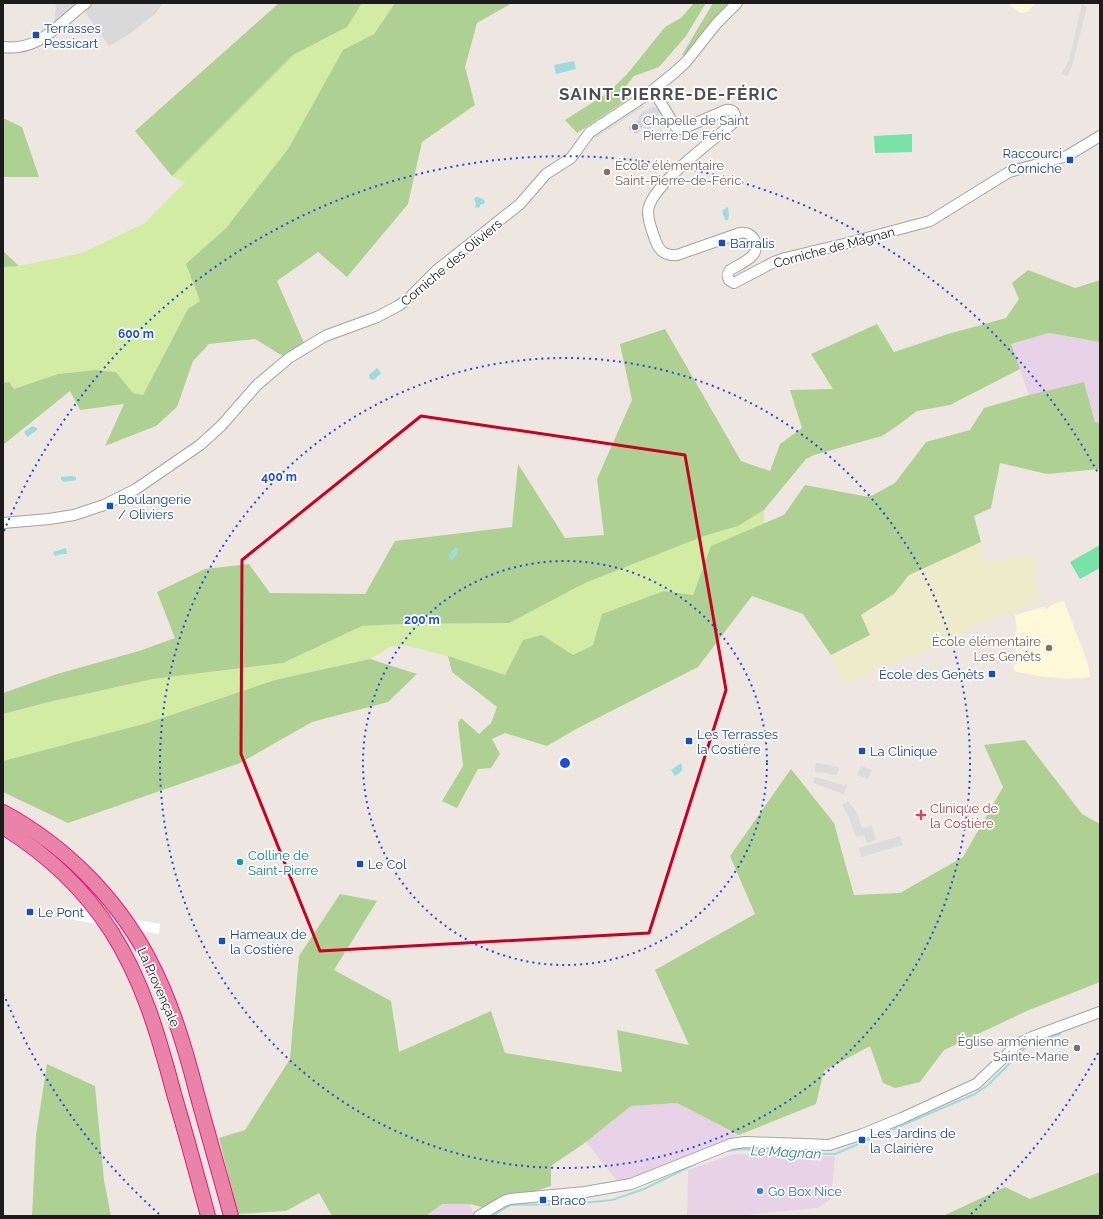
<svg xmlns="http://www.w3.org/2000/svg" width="1103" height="1219" font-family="Raleway,sans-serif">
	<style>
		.residential { fill: #dad9d9 }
		.industrial { fill: #e7d2e7 }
		.education { fill: #fff8d8 }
		.religious { fill: #cacaca }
		.farmland { fill: #eeebca }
		.grass { fill: #d3eca3 }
		.forest { fill: #afd093 }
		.pitch { fill: #79e2a8 }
		.parking { fill: #dcdcdc }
		.plaza { fill: #d5d7e4 }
		.water { fill: #9edbde }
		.pier { fill: #fff }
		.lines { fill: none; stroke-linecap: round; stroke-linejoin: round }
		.stream { stroke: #9edbde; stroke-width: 2 }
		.minor-casing { stroke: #a3a3a3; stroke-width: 12 }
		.highway-casing { stroke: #df1a7f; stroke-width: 16 }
		.minor { stroke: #fff; stroke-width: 10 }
		.highway { stroke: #ea83a8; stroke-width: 14 }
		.marked { fill: none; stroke: #c70022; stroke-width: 3; stroke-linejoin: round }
		.ring { fill: none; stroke: #1d4ed8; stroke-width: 2; stroke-dasharray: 2 4 }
		.transit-dot { fill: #1a4fb4; stroke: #fff; stroke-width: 1.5 }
		.worship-dot { fill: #6b7280; stroke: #fff; stroke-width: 1.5 }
		.education-dot { fill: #8d6e63; stroke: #fff; stroke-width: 1.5 }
		.health-dot { fill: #e0444e; stroke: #fff; stroke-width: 1.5 }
		.culture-dot { fill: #0f9aa8; stroke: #fff; stroke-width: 1.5 }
		.shop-dot { fill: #3f7fe0; stroke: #fff; stroke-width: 1.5 }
		.labels { text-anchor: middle; stroke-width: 3.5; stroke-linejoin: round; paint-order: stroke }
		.transit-label { font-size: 13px; fill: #164399; stroke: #fff; text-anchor: start }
		.worship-label { font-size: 13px; fill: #5b616d; stroke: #fff; text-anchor: start }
		.education-label { font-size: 13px; fill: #785e54; stroke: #fff; text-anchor: start }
		.street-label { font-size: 13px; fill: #1c1c1c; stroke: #fff }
		.health-label { font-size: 13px; fill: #be3a42; stroke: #fff; text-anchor: start }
		.culture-label { font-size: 13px; fill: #0d838f; stroke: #fff; text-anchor: start }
		.shop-label { font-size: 13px; fill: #366cbe; stroke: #fff; text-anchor: start }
		.water-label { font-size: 14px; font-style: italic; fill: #3c7a97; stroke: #fff }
		.district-label { font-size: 17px; font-weight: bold; letter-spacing: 1px; fill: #4f4f4f; stroke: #fff }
		.centre { fill: #1d4ed8; stroke: #fff; stroke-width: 2 }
		.ring-label { font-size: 12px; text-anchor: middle; font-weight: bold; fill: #1d4ed8; stroke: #fff; stroke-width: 3.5; stroke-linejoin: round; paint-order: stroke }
	</style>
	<rect width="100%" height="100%" fill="#eee7e1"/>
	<path class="residential" d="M56 3H163L155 14 128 35 109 46 83 9 54 27Z"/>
	<path class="industrial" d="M1049 333 1100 342V423L1095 422 1084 382 1029 395 1011 344Z
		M677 1103 739 1135 619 1183 586 1142 631 1106Z
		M734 1154 835 1156 831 1199 818 1208 734 1216H687L688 1170Z
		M442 1204H470L475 1216H426Z"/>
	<path class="education" d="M1007 3H1036L1027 12 1021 13Z
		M1064 601 1088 664 1090 677 1069 679 1038 676 1014 671 1013 665 1017 664 1015 633 1017 629 1015 615 1043 607 1047 609 1053 604Z"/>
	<path class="religious" d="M639 120 642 127 639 129 640 131 635 134 633 130H630L629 127 630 125Z"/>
	<path class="farmland" d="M981 542 983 562 1035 555 1038 602 972 626 970 630 938 647 878 669 843 685 831 655 869 635 860 615 894 594 909 575Z"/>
	<path class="grass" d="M362 3H395L374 34 343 51 288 149 226 228 186 264 200 301 188 309 143 395 133 393 116 372 96 370 58 374 14 389 9 382 3 383V267L19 266 82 253 145 223 185 182 172 176 293 55 347 27Z
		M764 510V524L711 546 693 595 664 591 593 645 573 655 542 635 505 675 448 656 404 645 390 647 370 659 275 680 147 723 3 761V714L49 702 153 679 283 663 362 626 402 624 509 623 585 583 704 536 738 526Z
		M3 819C38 839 67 861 94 891 105 904 115 918 125 930L117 932Z"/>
	<path class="forest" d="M279 3H362L347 27 293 55 172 176 135 131Z
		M395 3H512L477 23 465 67 475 105 422 142 408 204 347 277 318 252 277 281 304 343 286 358 255 339 209 344 193 361 177 407 156 426 105 446 124 404 80 410 70 391 3 445V383L9 382 14 389 58 374 96 370 116 372 133 393 143 395 188 309 200 301 186 264 226 228 288 149 343 50 374 34Z
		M694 3H706L686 36 659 67 634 76 626 86 628 99 577 133 565 120 609 92 628 73 665 27 681 18Z
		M713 3H731L688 54 682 55Z
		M3 118 22 127 39 177H3Z
		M3 251 19 266 3 267Z
		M1028 270 1075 288 1100 280V342L1049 333 1011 344 1020 369 950 405 917 411 897 426 882 436 814 455 806 459 764 510 738 526 704 536 585 583 509 623 402 624 362 626 283 663 153 679 49 702 3 714V693L57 674 139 651 175 638 157 592 205 569 249 564 270 593 365 594 395 541 512 527 518 464 565 538 604 535 597 479 632 400 620 344 665 329 741 461 770 471 780 444 802 428 790 390 833 389 811 354 877 324 894 352 948 334 1006 318 1019 299 1012 283Z
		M1084 382 1095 422 1100 423V469L1047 474 1000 463 991 508 974 516 981 542 909 575 894 594 861 615 870 635 831 655 803 614 752 596 698 667 576 729 547 746 505 733 492 739 500 754 491 768 478 769 457 808 442 801 463 766 458 723 461 718 479 734 491 723 497 707 452 672 448 656 505 675 523 640 542 635 573 655 593 645 602 614 664 591 693 595 711 546 784 515 805 485 869 497 895 483 926 442 970 430 984 408 1029 395Z
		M370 659 417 674 388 702 312 722 240 763 68 823 3 792V761L147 723 275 680Z
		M1025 740 1082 814 1100 824V982L1029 1010 944 1050 920 1082 895 1088 883 1083 870 1046 824 1071 816 1104 739 1135 677 1103 631 1106 586 1142 551 1166V1186L485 1208 470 1204H442L426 1216H332L319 1193 286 1211 238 1214 219 1138 245 1130 290 1059 299 956 340 894 377 901 334 970 391 1001 399 1052 491 1011 505 1053 622 1072 617 1030 689 1045 655 970 755 914 730 856 791 769 834 823 854 895 900 893 963 857 1003 787 984 745Z
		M47 1064 95 1086 104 1180 111 1216H32L36 1135Z
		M1100 1172V1216H943L1005 1187 1030 1199Z"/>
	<path class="pitch" d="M912 134V152L875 153 874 136Z
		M1100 545V568L1080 579 1070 562Z"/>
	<path class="parking" d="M1082 4 1087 7 1072 66 1067 76 1061 74 1069 60Z
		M638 104 645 106 596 138 592 135Z
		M816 763 839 767 837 775 815 772Z
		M861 766 872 770 868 779 857 775Z
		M815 777 847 786 843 795 841 793 813 783Z
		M848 801 857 813 862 828 872 826 876 840 867 843 864 835 856 837 849 817 842 805Z
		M900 836 903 845 861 857 859 848Z"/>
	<path class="plaza" d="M652 107H659L662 112 648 121 654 133 642 127 638 118 641 113Z"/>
	<path class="water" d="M574 61 576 69 556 74 554 65Z
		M475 197C479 197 482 198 485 201L484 204H481L479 208 475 207 476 203 474 200Z
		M727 207 728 208 729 215 728 220H725L722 211Z
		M377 368 381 373 374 380 370 379 369 375Z
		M32 426 37 428V430L27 437 24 432Z
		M71 476 76 477V480L64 482 61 480V477Z
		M455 547 459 550 453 560 449 559 450 558 448 556Z
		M66 548 67 554H62L55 556 53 552Z
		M681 763C684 771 681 772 675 776L671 770Z"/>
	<path class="pier" d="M64 907 160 924 159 934 62 918Z"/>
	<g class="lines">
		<path class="stream" d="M726 1151 743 1149 781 1153 835 1154 975 1094 988 1085 1027 1046 1060 1034
			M493 1216 502 1210 511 1205 572 1204 612 1200 644 1189 695 1164"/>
		<defs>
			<path id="minor" d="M3 47C40 52 60 22 86 3
				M653 90 675 126 678 129H682L726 110C734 109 738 116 733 123 714 140 648 187 648 212 648 221 653 234 656 242 660 252 666 256 677 255L740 233C753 230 761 247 752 256 746 262 737 266 730 270 727 274 727 276 729 280L734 283 774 262 785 258 848 243 930 221 1009 172 1067 156 1100 136
				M3 523 49 519 74 515 104 505 136 489 200 445 221 426 257 385 289 358 325 336 377 317 398 306 408 299 437 270 520 204 546 174 571 158 590 132 648 94 674 73 686 62 717 23 737 3
				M479 1216 504 1201 510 1199 585 1192 631 1184 731 1144 745 1142 829 1145 863 1134 902 1118 976 1084 1018 1044 1032 1037 1100 1012"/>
			<path id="highway" d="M3 812C64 845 115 896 148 957 171 1000 185 1047 197 1094 208 1134 220 1175 231 1216
				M3 827C45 853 84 889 111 931 143 981 159 1037 174 1094 186 1134 197 1175 208 1216"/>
		</defs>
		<use href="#minor" class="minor-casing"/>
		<use href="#highway" class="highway-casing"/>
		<use href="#minor" class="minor"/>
		<use href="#highway" class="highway"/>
	</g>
	<path class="marked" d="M421 416 685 455 726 690 649 933 320 951 241 754 242 560Z"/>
	<g class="ring">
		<circle cx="565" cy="763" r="202"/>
		<circle cx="565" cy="763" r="405"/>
		<path d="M1098 1053A607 607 0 0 1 971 1214M159 1214A607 607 0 0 1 4 995M4 531A607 607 0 0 1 1098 473"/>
	</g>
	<g class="transit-dot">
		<rect x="32" y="31" width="8" height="8" rx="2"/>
		<rect x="1066" y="156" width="8" height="8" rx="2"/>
		<rect x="718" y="239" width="8" height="8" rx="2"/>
		<rect x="106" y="502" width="8" height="8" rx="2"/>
		<rect x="988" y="670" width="8" height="8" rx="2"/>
		<rect x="685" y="737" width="8" height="8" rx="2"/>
		<rect x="858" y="747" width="8" height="8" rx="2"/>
		<rect x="356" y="860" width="8" height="8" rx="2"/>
		<rect x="26" y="908" width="8" height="8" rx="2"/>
		<rect x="218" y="937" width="8" height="8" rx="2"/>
		<rect x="858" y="1136" width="8" height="8" rx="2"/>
		<rect x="539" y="1196" width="8" height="8" rx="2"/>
	</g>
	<g class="worship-dot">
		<circle cx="635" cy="127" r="4"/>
		<circle cx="1077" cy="1048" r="4"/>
	</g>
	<g class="education-dot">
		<circle cx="607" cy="172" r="4"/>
		<circle cx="1049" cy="648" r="4"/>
	</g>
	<path class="health-dot" d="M919 809h4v4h4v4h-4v4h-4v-4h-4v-4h4z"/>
	<circle class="culture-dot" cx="240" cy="862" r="4"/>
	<circle class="shop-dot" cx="760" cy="1191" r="4"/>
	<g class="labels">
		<g class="transit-label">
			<text x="44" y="33">Terrasses<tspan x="44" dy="15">Pessicart</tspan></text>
			<text x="1062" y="158" text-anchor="end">Raccourci<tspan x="1062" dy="15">Corniche</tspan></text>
			<text x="730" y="248">Barralis</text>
			<text x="118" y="504">Boulangerie<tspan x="118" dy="15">/ Oliviers</tspan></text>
			<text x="984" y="679" text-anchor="end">École des Genêts</text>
			<text x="697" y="739">Les Terrasses<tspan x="697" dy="15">la Costière</tspan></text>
			<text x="870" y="756">La Clinique</text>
			<text x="368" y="869">Le Col</text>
			<text x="38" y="917">Le Pont</text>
			<text x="230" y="939">Hameaux de<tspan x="230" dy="15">la Costière</tspan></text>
			<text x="870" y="1138">Les Jardins de<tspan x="870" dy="15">la Clairière</tspan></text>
			<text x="551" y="1205">Braco</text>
		</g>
		<g class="worship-label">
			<text x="643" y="125">Chapelle de Saint<tspan x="643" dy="15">Pierre De Féric</tspan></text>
			<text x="1069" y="1046" text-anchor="end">Église arménienne<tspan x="1069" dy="15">Sainte-Marie</tspan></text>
		</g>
		<g class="education-label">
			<text x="615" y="170">École élémentaire<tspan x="615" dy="15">Saint-Pierre-de-Féric</tspan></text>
			<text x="1041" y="646" text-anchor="end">École élémentaire<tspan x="1041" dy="15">Les Genêts</tspan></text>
		</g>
		<g class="street-label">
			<text transform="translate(834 247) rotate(-15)" y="5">Corniche de Magnan</text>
			<text transform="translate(451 262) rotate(-40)" y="5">Corniche des Oliviers</text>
			<text transform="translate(159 987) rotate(66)" y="5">La Provençale</text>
		</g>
		<g class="health-label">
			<text x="930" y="813">Clinique de<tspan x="930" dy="15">la Costière</tspan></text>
		</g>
		<g class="culture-label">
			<text x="248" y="860">Colline de<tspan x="248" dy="15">Saint-Pierre</tspan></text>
		</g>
		<g class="shop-label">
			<text x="768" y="1196">Go Box Nice</text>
		</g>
		<g class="water-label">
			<text transform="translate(786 1152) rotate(3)" y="5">Le Magnan</text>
		</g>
		<g class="district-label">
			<text x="669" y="100">SAINT-PIERRE-DE-FÉRIC</text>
		</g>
	</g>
	<circle cx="565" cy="763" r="6" class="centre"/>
	<g class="ring-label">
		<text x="136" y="338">600 m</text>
		<text x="279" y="481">400 m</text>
		<text x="422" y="624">200 m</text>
	</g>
	<rect width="1103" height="1219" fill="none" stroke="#1c1c1c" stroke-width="8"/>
</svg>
